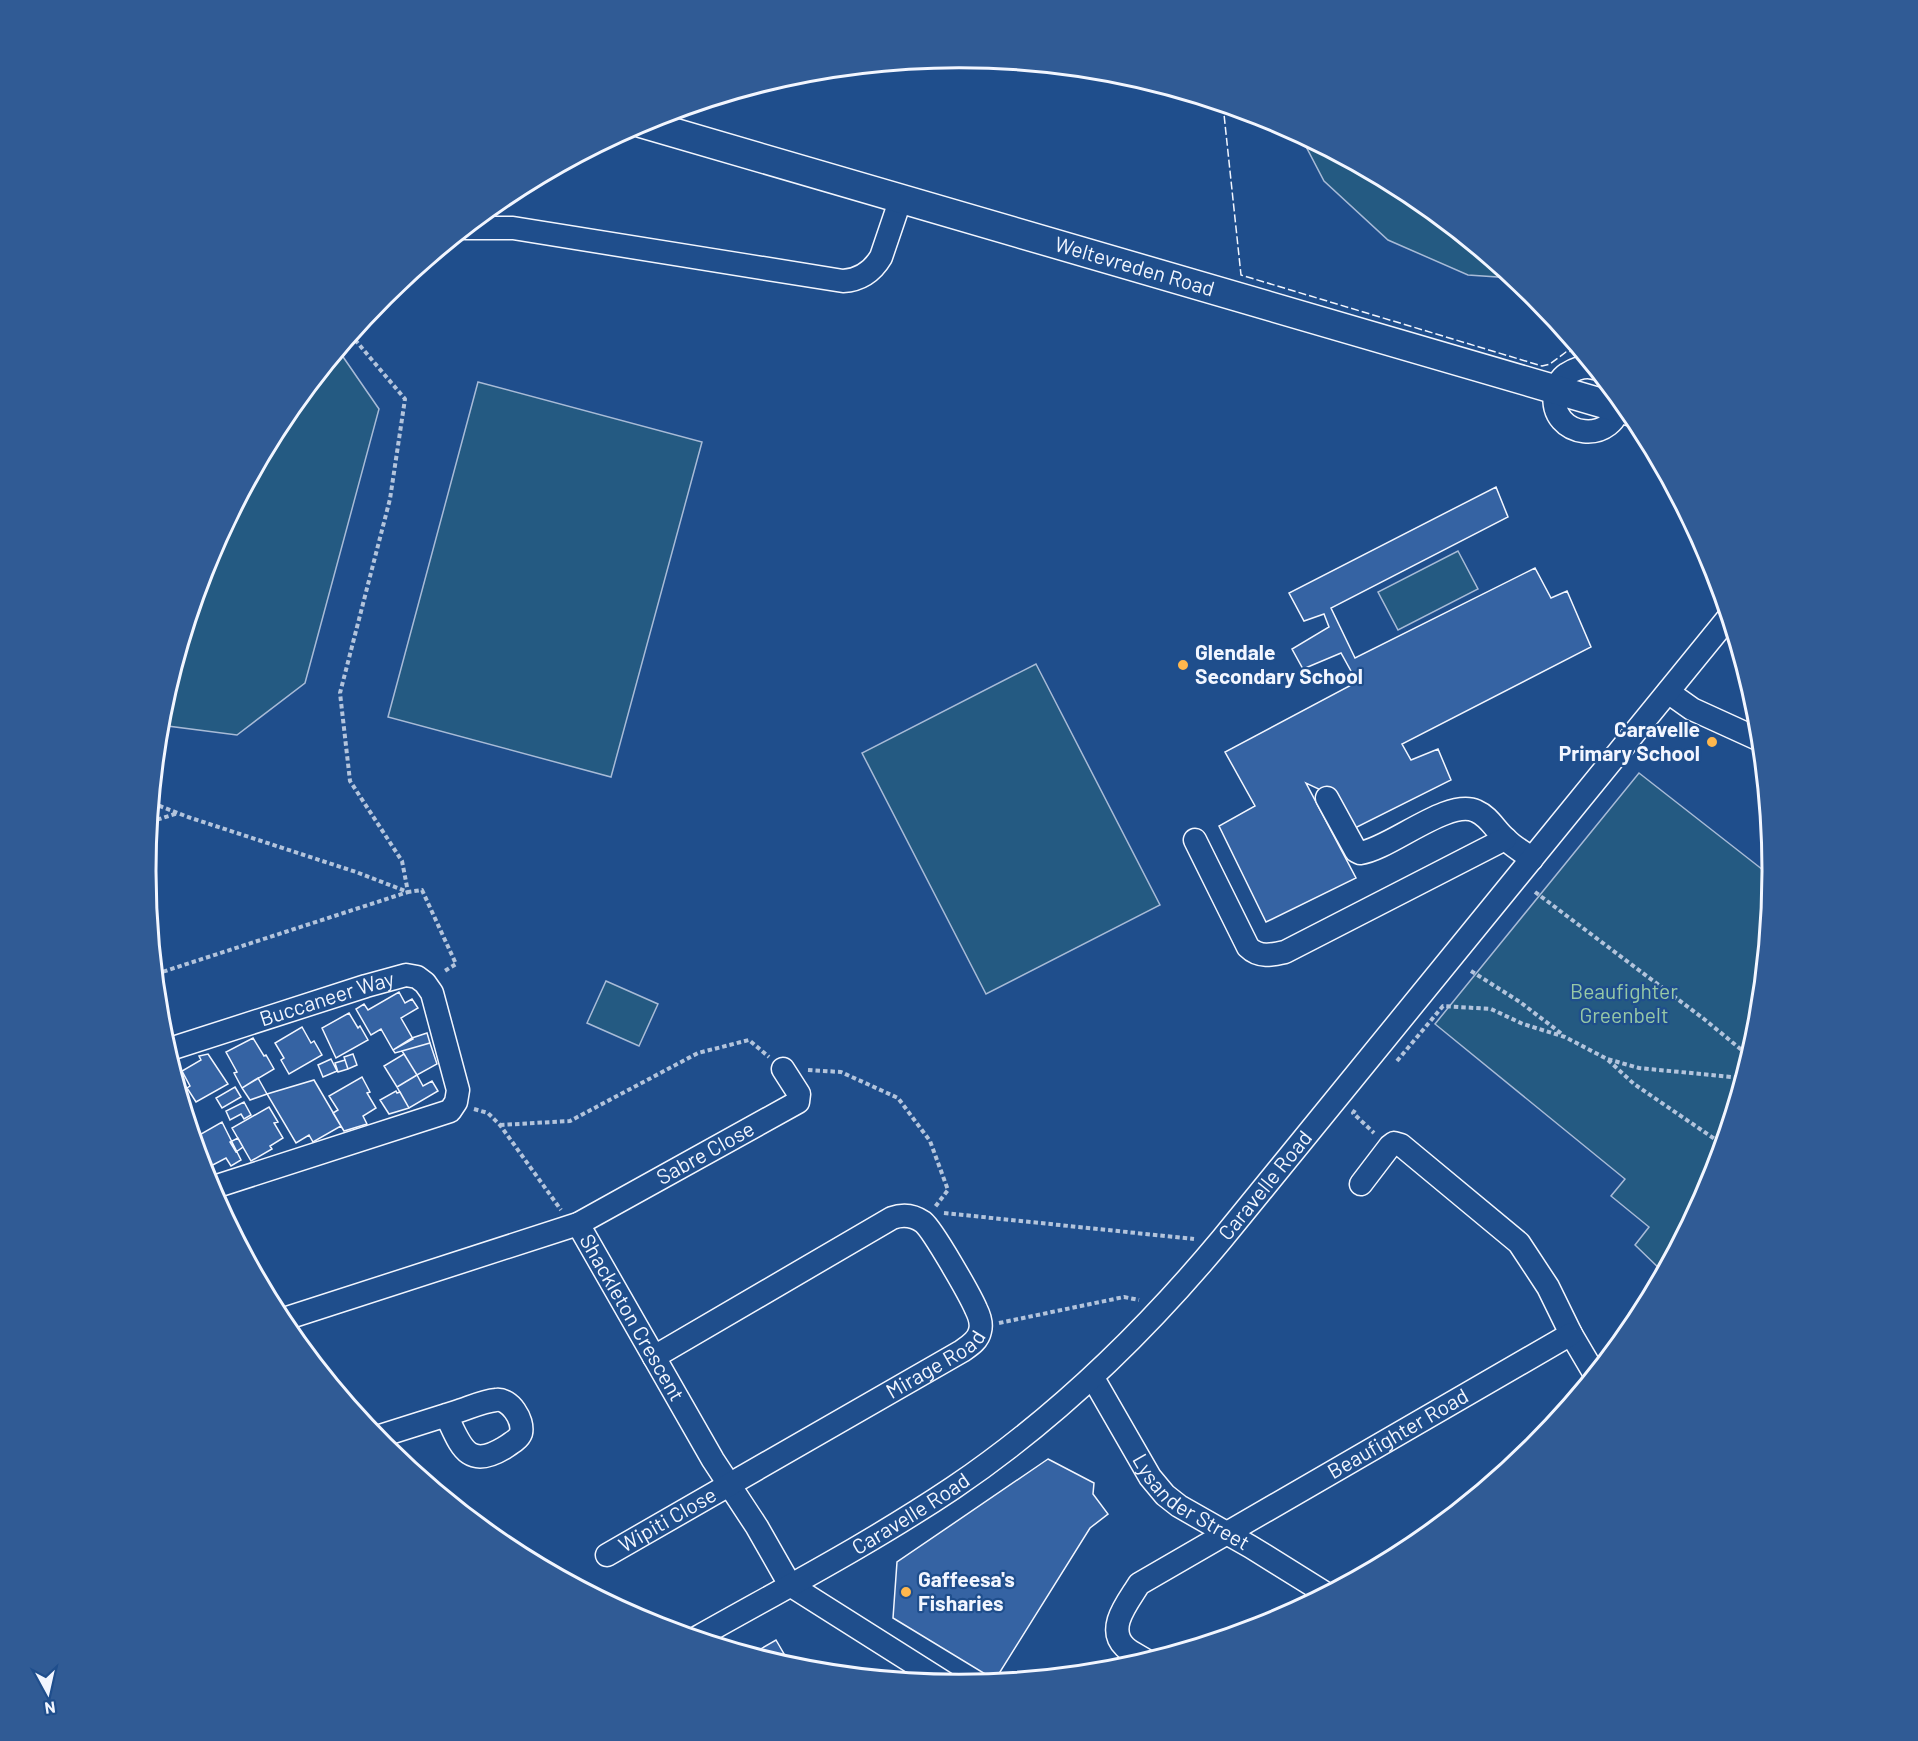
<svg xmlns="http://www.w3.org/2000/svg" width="1918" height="1741" font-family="Barlow,sans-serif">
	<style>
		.green { fill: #245a82; stroke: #a8bbd7; stroke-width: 1.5 }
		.building { fill: #3563a3; stroke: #f2f6ff; stroke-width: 1.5 }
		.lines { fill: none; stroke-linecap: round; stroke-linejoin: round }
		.minor-casing { stroke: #f2f6ff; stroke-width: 25 }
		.major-casing { stroke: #f2f6ff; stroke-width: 31 }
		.path { stroke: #b3c4dc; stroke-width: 4; stroke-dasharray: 4.5 3; stroke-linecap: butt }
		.minor { stroke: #1f4e8c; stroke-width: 22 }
		.major { stroke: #1f4e8c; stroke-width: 28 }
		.fence { stroke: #f2f6ff; stroke-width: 1.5; stroke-dasharray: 8 3; stroke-linecap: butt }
		.poi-dot { fill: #ffb74d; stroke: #1f4e8c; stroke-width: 2 }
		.labels { text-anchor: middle; stroke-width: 4.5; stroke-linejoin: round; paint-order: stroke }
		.street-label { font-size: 21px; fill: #f2f6ff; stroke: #1f4e8c }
		.poi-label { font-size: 21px; font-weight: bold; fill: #f2f6ff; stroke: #1f4e8c; text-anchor: start }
		.park-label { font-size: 21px; fill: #97c8a6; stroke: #1f4e8c }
		.rim { fill: none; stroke: #f2f6ff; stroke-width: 3 }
	</style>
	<rect width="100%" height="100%" fill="#1f4e8c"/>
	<path class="green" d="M1300 135 1411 194 1513 278 1468 275 1388 240 1324 181Z
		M339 351 379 409 305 683 237 735 160 725 161 711 208 559 283 418Z
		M478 382 702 442 611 777 388 717Z
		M1458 551 1478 589 1398 630 1378 592Z
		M1036 664 1160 905 986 994 862 753Z
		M1639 773 1772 877 1757 1030 1710 1182 1663 1272 1635 1245 1649 1227 1611 1196 1625 1179 1435 1024Z
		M606 981 658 1004 639 1046 587 1023Z"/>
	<path class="building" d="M1496 487 1508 517 1331 608 1355 658 1535 568 1551 598 1567 591 1591 647 1402 744 1411 760 1438 749 1451 780 1353 829 1336 797 1306 783 1356 878 1266 922 1219 826 1255 806 1225 752 1357 682 1341 653 1303 669 1292 649 1329 627 1324 614 1304 621 1289 593Z
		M399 992 405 1003 412 999 418 1008 401 1018 413 1039 393 1050 381 1029 371 1035 356 1009 364 1004 368 1010Z
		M349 1013 358 1028 360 1026 368 1040 336 1058 322 1028Z
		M302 1027 311 1043 314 1041 322 1055 289 1074 281 1060 284 1058 275 1043Z
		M427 1033 430 1043 395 1053 393 1050 412 1038Z
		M253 1038 264 1056 266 1055 274 1069 242 1088 234 1073 237 1072 226 1052Z
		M430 1043 437 1064 417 1075 402 1051Z
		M208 1054 228 1084 196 1102 187 1088 190 1086 182 1071 201 1060 199 1056Z
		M353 1054 357 1065 348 1069 344 1057Z
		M404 1054 417 1075 397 1087 384 1066Z
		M331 1059 337 1071 323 1077 318 1065Z
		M345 1060 348 1069 338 1072 335 1063Z
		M417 1075 423 1086 432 1081 438 1091 409 1108 397 1087Z
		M362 1077 370 1092 367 1093 376 1108 363 1116 367 1124 344 1131 333 1113 338 1110 329 1096Z
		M258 1078 267 1094 250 1100 242 1088Z
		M314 1080 341 1126 313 1142 309 1135 296 1143 267 1094Z
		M235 1087 241 1097 222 1108 216 1098Z
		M396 1091 397 1093 400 1092 409 1108 389 1114 380 1100Z
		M244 1102 251 1115 244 1119 241 1114 230 1120 226 1111Z
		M269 1107 278 1122 274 1123 283 1138 270 1146 272 1149 251 1161 232 1128Z
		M222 1122 241 1160 231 1166 226 1158 209 1167 201 1153 199 1154 194 1138Z
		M238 1138 243 1147 236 1152 230 1142Z
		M1048 1459 1094 1483 1093 1494 1108 1514 1090 1528 995 1680 893 1618 897 1562Z
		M776 1640 791 1666 752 1654Z"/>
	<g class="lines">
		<defs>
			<g id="minor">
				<path d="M465 228H513L843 281C860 280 872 272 881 257L901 198"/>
				<path d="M1594 368C1584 365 1575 369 1567 374 1561 378 1556 386 1555 393 1548 439 1618 447 1620 399"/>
				<path d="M1668 692 1692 709 1760 740"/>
				<path d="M1327 798 1356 851 1360 853C1390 849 1448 798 1476 811 1490 817 1495 830 1506 839 1513 847 1524 852 1532 859"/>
				<path d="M1195 840 1248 947C1259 958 1272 955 1285 952L1505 839"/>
				<path id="s1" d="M167 1050 366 986 406 975 417 977 425 983 432 993 458 1090 456 1102 450 1111 211 1188"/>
				<path d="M1361 1184 1390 1146 1394 1143 1401 1145 1519 1243 1548 1287 1571 1334 1594 1373"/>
				<path id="s2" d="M578 1224 713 1460 757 1527 790 1585 945 1683"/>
				<path id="s3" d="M281 1320 578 1224 798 1102 799 1094 783 1069"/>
				<path id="s4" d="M1093 1378 1150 1477 1165 1495 1179 1506 1251 1547 1325 1593"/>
				<path d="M377 1437C403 1429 430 1420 456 1412 469 1408 483 1401 496 1400 510 1398 524 1420 521 1433 519 1439 510 1444 504 1448 466 1471 460 1443 446 1415"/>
				<path id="s5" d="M607 1555 962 1351C969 1346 978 1341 980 1331 982 1324 979 1315 976 1309 970 1295 933 1230 923 1222 913 1215 903 1214 892 1218L654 1357"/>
				<path id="s6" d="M698 1637C783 1589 871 1543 953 1488 1055 1419 1143 1334 1222 1239L1728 618"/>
				<path id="s7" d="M1145 1660C1139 1656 1130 1652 1125 1647 1105 1628 1129 1601 1139 1584L1571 1334"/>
			</g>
			<g id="major">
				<path id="s8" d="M641 123 1629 411"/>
			</g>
		</defs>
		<use href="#minor" class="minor-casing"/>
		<use href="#major" class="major-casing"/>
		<path class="path" d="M152 803 188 817 356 872 408 892 422 890 456 964 443 972
			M150 822 178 813
			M1535 892 1704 1019 1749 1056
			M1471 971 1520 1002 1562 1034
			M156 974 408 892 402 861 350 781 340 693 390 499 405 399 351 335
			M1608 1060 1634 1084 1722 1144
			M1397 1061 1443 1006 1491 1009 1523 1024 1565 1037 1607 1059 1639 1068 1742 1078
			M808 1070 841 1072 898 1098 930 1141 948 1190 935 1207
			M474 1109 488 1113 500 1125 561 1210
			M1355 1110 1353 1113 1374 1133
			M500 1125 570 1121 698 1053 749 1040 769 1057
			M944 1213 1194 1239
			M999 1323 1124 1297 1139 1300"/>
		<use href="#minor" class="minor"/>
		<use href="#major" class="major"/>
		<path class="fence" d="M1223 105 1241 275 1542 366 1550 364 1566 352 1580 350"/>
	</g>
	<g class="poi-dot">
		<circle cx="1183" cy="665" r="6"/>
		<circle cx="1712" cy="742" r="6"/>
		<circle cx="906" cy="1592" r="6"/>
	</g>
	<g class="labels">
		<g class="street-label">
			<text dy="7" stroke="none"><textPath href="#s8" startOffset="514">Weltevreden Road</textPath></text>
			<text dy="7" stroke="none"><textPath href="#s1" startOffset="168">Buccaneer Way</textPath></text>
			<text dy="7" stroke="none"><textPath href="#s3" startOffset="458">Sabre Close</textPath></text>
			<text dy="7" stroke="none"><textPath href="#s6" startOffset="732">Caravelle Road</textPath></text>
			<text dy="7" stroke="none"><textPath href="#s2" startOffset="108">Shackleton Crescent</textPath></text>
			<text dy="7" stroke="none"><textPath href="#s5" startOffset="380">Mirage Road</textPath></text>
			<text dy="7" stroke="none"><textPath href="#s7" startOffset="394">Beaufighter Road</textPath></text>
			<text dy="7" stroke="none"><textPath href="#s4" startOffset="162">Lysander Street</textPath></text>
			<text dy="7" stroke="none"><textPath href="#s6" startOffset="246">Caravelle Road</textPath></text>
			<text dy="7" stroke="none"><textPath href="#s5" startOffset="70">Wipiti Close</textPath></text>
		</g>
		<g class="poi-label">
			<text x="1195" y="660">Glendale<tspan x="1195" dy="24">Secondary School</tspan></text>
			<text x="1700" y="737" text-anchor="end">Caravelle<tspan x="1700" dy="24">Primary School</tspan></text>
			<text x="918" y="1587">Gaffeesa's<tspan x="918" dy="24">Fisharies</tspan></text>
		</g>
		<g class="park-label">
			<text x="1624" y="999">Beaufighter<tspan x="1624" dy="24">Greenbelt</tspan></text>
		</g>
	</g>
	<path d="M0 0H1918V1741H0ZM156 871a803 803 0 1 1 1606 0a803 803 0 1 1-1606 0Z" fill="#305b95" fill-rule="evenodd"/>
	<path class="rim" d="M156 871a803 803 0 1 1 1606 0a803 803 0 1 1-1606 0Z"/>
	<g transform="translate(48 1693) rotate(172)" stroke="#1f4e8c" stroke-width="4.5" paint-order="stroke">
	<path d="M0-4.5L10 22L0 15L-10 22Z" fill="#f2f6ff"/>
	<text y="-9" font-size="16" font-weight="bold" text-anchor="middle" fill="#f2f6ff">N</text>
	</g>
</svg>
